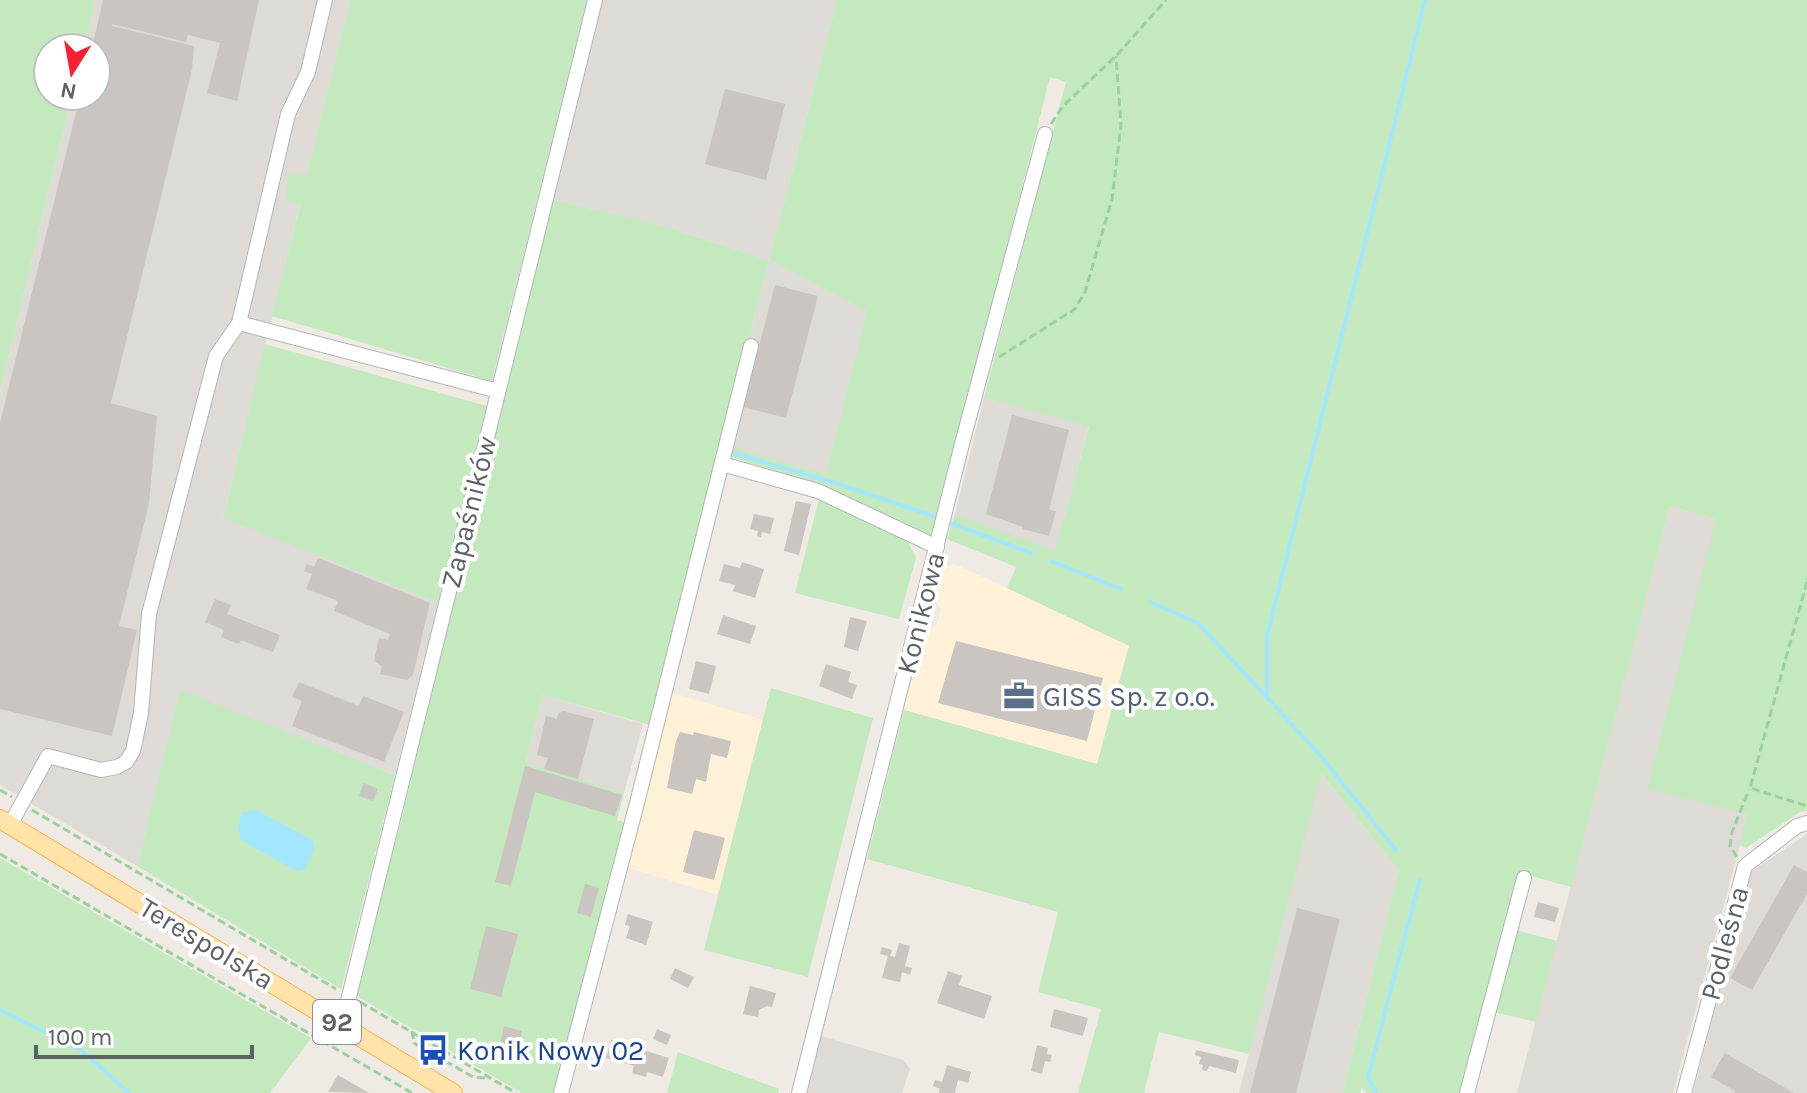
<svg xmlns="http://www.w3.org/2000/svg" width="1807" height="1093" font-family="Karla,sans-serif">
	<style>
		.commercial { fill: #fff0d8 }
		.industrial { fill: #dedad6 }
		.green { fill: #c4e9be }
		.water { fill: #a3e6ff }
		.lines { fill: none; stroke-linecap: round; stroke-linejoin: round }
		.stream { stroke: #a3e6ff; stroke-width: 4 }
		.building { fill: #cac5c0 }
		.minor-casing { stroke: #b1b5b9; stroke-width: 16 }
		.major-casing { stroke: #fbb050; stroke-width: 20 }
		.path { stroke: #9ad1a1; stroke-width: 3; stroke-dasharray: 8 4; stroke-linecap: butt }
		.minor { stroke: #fff; stroke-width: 14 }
		.major { stroke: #ffe3a8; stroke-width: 18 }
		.labels { text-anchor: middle; stroke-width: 8; stroke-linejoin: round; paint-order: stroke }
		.shield { fill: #fff; stroke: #8c9093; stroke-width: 2 }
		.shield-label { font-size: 26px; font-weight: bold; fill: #5b6165 }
		.street-label { font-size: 28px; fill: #5b6165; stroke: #fff }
		.service-label { font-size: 28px; fill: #4e5e75; stroke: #fff; text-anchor: start }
		.transit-label { font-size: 28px; fill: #164399; stroke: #fff; text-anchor: start }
	</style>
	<rect width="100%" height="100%" fill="#efeae3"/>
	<path class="commercial" d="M953 563 1129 645 1097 764 904 710 923 634 936 626 941 610 933 598 941 569Z
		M670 692 763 720 718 895 625 867 644 805Z"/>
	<path class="industrial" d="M95 0H350L307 176 289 173 300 204 223 517 438 603 395 775 180 691 137 866 0 785V391L72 96H96V48H84Z
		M601 0H837L769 260 868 311 826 474 722 445 769 260 660 225 551 199Z
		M984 398 1089 425 1055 552 955 514Z
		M1670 506 1716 520 1748 814 1740 845 1673 1093H1517Z
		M542 695 643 724 624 793 526 763Z
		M1320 773 1399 871 1342 1093H1239Z
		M1807 834V1093H1693L1751 872Z
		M821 1036 903 1060 910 1069 902 1093H806Z"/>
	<path class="green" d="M0 0H95L84 48H48V96H72L0 391Z
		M350 0H587L492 381 272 316 300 205 285 200 289 173 307 175Z
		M837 0H1807V811L1800 812 1746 848 1740 845 1747 814 1647 789 1716 520 1670 506 1571 887 1520 873 1462 1093H1366L1362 1087 1360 1093H1342L1399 871 1321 774 1249 1054 1159 1032 1144 1093H1078L1101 1009 1038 992 1058 912 867 859 904 710 1097 764 1129 646 1007 588 1016 567 947 539 955 514 1055 551 1089 426 984 398 1066 82 1050 77 933 536 823 486 731 457V447L826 474 867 311 769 260 650 725 542 695 526 763 624 793 617 820 625 823 558 1085 552 1093H522L355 995 403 814 453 595 551 199 660 225 769 260Z
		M265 344 487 406 438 603 223 518Z
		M819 499 908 542 916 558 899 619 795 593Z
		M771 688 873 718 808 977 704 950Z
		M180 690 395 775 341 989 137 866Z
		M0 858 311 1038 270 1093H0Z
		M1516 930 1557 941 1536 1022 1494 1012Z
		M678 1052 779 1089 778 1093H667Z"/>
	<path class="water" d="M256 810 312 840 314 847 306 869 296 871 241 840 238 827 242 812Z"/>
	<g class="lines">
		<path class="stream" d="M735 454 832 482 936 517
			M950 523 1031 553
			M1051 561 1121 589
			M1150 602 1198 623 1320 755 1396 850
			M1267 698V636L1425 0
			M0 1010 81 1050 129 1093
			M1376 1093 1368 1077 1420 879"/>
	</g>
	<path class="building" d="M103 0H259L237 101 207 93 220 43 188 35 186 42 112 24V26L194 46 192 69 111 403 157 416 149 503 119 626 137 630 112 736 0 709V423L80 96H96V48H92Z
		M725 89 785 104 766 180 705 164Z
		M775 285 818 296 786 418 743 407Z
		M1012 415 1069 430 1049 510 1056 511 1049 536 1023 529V527L986 514Z
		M796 501 811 504 799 555 784 551Z
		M754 514 774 518 770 534 762 532 761 537 757 536 758 531 750 529Z
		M318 558 430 603 413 675 407 680 380 674 382 666 374 661 379 638 388 640 390 634 334 611 338 601 306 589 312 574 304 571 307 564 314 567Z
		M742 562 764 569 755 598 733 591 735 585 719 581 724 564 740 568Z
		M215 599 231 605 227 614 280 635 273 652 241 640 239 644 221 637 224 630 205 622Z
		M723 615 756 626 750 644 717 634Z
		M850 617 867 621 858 651 844 647Z
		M956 641 1103 678 1087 741 938 703Z
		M696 661 716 666 709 694 689 689Z
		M826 664 851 672 848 682 857 685 852 699 819 686Z
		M299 682 359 706 363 696 404 712 384 762 292 726 302 701 292 697Z
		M563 711 594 719 578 779 544 769 548 758 537 755 546 716 557 719 558 714Z
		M680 732 693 735 694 732 731 741 727 758 711 754 706 782 696 779 692 794 667 788 676 741Z
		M525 766 622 795 615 816 535 792 511 886 495 882Z
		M364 783 378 789 373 801 359 796Z
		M694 830 725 838 714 880 683 872Z
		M1794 865 1807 872V894L1752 990 1730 978Z
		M585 884 599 888 591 917 577 913Z
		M1538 902 1559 908 1555 922 1534 917Z
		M1297 908 1340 919 1296 1093H1250Z
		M628 914 653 922 646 945 626 938 630 926 625 925Z
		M486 926 518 934 501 997 470 989Z
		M899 943 910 946 905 966 912 968 910 975 902 972 900 982 882 978 888 956 880 954 882 947 892 950 890 956 895 957Z
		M675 968 694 977 688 988 670 979Z
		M948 971 962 976 959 985 992 996 984 1019 937 1003Z
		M750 986 776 993 772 1007 767 1006 759 1010 758 1017 743 1014Z
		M1054 1009 1088 1018 1083 1036 1050 1027Z
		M504 1026 522 1031 518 1049 500 1044Z
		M657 1029 671 1035 667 1045 653 1039Z
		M611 1040 669 1058 663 1077 647 1072 646 1077 632 1073 634 1066 606 1058Z
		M1037 1045 1048 1048 1047 1054 1052 1055 1050 1062 1045 1061 1042 1074 1031 1071Z
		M1196 1050 1239 1060 1236 1073 1209 1066 1207 1071 1202 1070 1203 1065 1199 1064 1201 1057 1195 1055Z
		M1725 1053 1794 1093H1734L1735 1091 1711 1077Z
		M947 1065 971 1072 968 1083 958 1080 955 1093H939L940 1089 933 1086 935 1080 942 1082Z
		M338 1075 369 1093 328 1092Z"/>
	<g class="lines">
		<defs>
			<path id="minor" d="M239 323 498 391
				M722 464 818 491 937 547
				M10 825 48 756 101 770 117 767 126 762 133 751 141 713 149 614 216 356 239 323 288 114 308 72 325 0
				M342 1025 595 0
				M561 1093 637 803 751 346
				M799 1093 963 440 1045 134
				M1467 1093 1524 878
				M1684 1093 1745 866 1797 826 1807 823"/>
			<path id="major" d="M0 819 453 1093"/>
		</defs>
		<use href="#minor" class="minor-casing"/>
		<use href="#major" class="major-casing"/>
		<path class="path" d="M1051 124 1063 106 1116 56 1166 0
			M999 357 1075 309 1085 292 1112 199 1121 125 1116 56
			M1807 582 1750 788 1807 806
			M0 790 12 797
			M32 810 336 989
			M0 854 412 1093
			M1737 857 1730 846 1732 832 1749 790
			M360 1002 516 1093
			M412 1031 414 1043 473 1077 486 1078"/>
		<use href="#minor" class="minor"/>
		<use href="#major" class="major"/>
	</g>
	<defs>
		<symbol id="office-bare" viewBox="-9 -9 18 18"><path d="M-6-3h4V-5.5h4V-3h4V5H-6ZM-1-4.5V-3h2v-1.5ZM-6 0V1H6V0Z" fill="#5c6f8a" stroke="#fff" stroke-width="2.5" paint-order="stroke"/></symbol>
		<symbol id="bus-bare" viewBox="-9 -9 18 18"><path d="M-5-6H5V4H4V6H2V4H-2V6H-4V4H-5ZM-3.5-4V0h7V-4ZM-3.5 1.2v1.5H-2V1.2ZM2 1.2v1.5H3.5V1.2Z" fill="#1a4fb4" stroke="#fff" stroke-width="2.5" paint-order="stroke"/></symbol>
	</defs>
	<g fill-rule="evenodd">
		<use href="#office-bare" x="997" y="674" width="44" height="44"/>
		<use href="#bus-bare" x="411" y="1028" width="44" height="44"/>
	</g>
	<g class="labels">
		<rect class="shield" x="313" y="1000" width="48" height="44" rx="6"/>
		<g class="shield-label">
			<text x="337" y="1031">92</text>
		</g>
		<g class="street-label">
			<text transform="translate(468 512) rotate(-76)" y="10">Zapaśników</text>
			<text transform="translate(920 613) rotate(-76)" y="10">Konikowa</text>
			<text transform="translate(207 943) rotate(31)" y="10">Terespolska</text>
			<text transform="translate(1724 943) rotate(-75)" y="10">Podleśna</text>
		</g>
		<g class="service-label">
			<text x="1043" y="706">GISS Sp. z o.o.</text>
		</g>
		<g class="transit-label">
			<text x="457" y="1060">Konik Nowy 02</text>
		</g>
	</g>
	<g transform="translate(72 72) rotate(191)"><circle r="38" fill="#ffffff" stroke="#bdc0c1" stroke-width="2"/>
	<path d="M0-6L14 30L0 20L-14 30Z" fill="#f62234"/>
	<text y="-12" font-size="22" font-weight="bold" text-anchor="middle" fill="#5b6165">N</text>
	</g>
	<path d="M36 1045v12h216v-12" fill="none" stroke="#5b6165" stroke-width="4"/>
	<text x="48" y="1045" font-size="24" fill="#5b6165" stroke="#ffffff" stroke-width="6" paint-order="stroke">100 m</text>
</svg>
